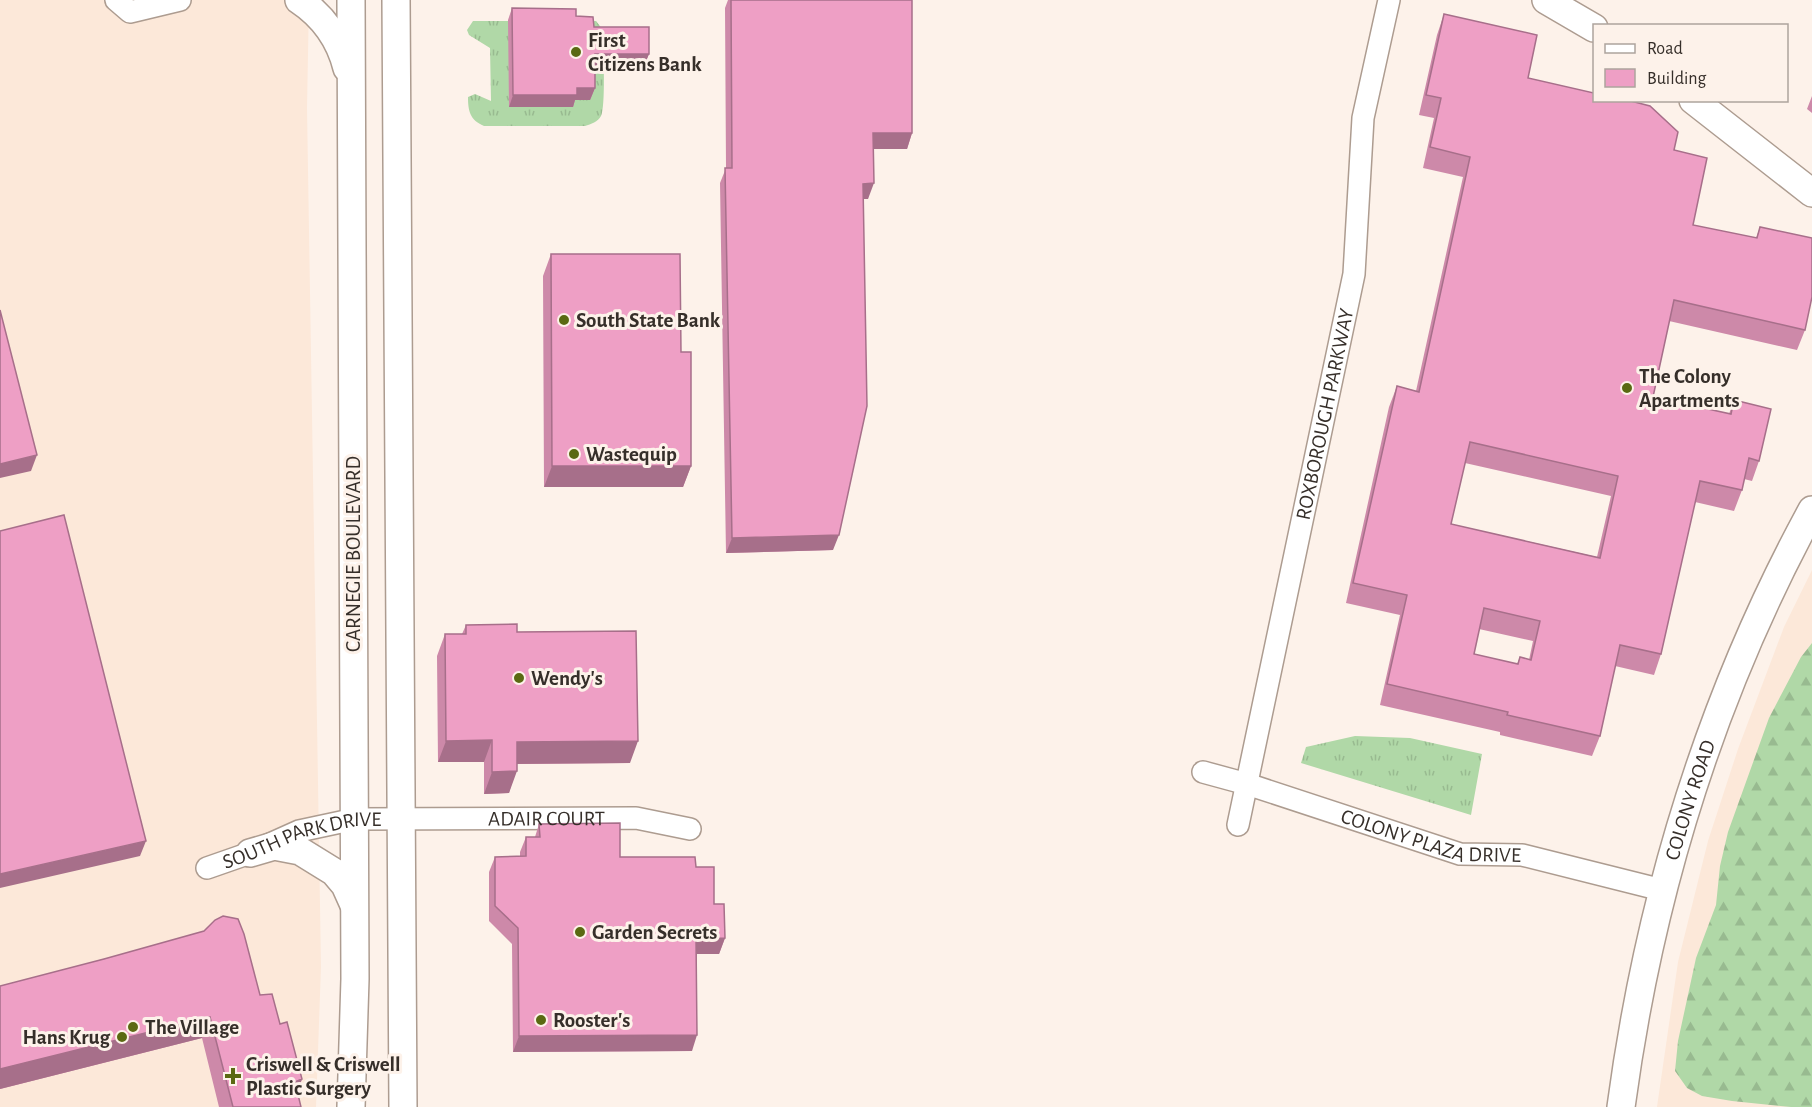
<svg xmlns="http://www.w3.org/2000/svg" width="1812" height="1107" font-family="'Alegreya Sans',sans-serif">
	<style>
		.built { fill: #fce8d9 }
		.grass { fill: url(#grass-tufts) }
		.forest { fill: url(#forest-firs) }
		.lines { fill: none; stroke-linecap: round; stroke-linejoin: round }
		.minor-casing { stroke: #ad9c90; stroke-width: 24 }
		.tertiary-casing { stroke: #ad9c90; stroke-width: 30 }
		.minor { stroke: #fff; stroke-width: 21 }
		.tertiary { stroke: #fff; stroke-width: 27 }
		.wall { fill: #cd89a9; fill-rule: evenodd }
		.shaded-wall { fill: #a76f8a }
		.building { fill: #ee9fc5; stroke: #a76f8a; stroke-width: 1.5; fill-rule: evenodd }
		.poi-dot { fill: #5a6912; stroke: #fdf2ea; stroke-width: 2 }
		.labels { text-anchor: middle; stroke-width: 6; stroke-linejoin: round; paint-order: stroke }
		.poi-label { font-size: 21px; font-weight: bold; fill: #362f2a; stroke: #fdf2ea; text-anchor: start }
		.street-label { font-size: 21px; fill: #362f2a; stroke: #fdf2ea }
	</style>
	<defs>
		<pattern id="grass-tufts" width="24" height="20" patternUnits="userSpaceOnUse" patternTransform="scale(1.5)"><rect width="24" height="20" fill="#b0d8a7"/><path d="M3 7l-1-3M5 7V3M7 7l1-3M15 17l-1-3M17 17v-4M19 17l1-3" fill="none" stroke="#98ba90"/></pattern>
		<pattern id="forest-firs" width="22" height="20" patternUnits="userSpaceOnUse" patternTransform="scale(1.5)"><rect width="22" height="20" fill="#b0d8a7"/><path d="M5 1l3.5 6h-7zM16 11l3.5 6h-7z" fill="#98ba90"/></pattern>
	</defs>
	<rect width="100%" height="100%" fill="#fdf2ea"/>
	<path class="built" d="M0 0H309L307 108 321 967 316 1107H0Z
		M1812 570V1107H1657L1678 962 1708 841 1738 749 1784 627Z"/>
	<path class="grass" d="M473 21H596L603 30C603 46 606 104 601 116 598 122 591 124 585 126H484C470 120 468 111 468 97L475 94 491 101 490 48 469 35 467 30Z
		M1355 736 1410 738 1482 754 1471 815 1301 763 1306 747Z"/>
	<path class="forest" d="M1812 643V1107H1791L1732 1101 1702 1096 1687 1088 1675 1071 1678 1041 1696 958 1716 905 1720 866 1728 832 1769 718 1801 657Z"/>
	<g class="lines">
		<defs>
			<g id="minor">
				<path d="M116 0 130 12 180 0"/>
				<path id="s1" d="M1203 772 1247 784 1460 854 1522 855 1662 890"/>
				<path id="s2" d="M1238 825 1354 274 1363 118 1389 0"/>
				<path id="s3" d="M207 868 250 853 299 831 355 819 636 818 690 829"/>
			</g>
			<g id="tertiary">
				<path d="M299 0C323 16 340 40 347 68"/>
				<path d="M396 0 403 1107"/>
				<path d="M1546 0 1594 28"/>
				<path d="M1693 100 1812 193"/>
				<path d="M250 853 274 846 300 851 334 872 345 885 354 905"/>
				<path d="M351 1107 355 979 351 0"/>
				<path id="s4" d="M1621 1107C1649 898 1711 695 1812 510"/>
			</g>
		</defs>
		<use href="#minor" class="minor-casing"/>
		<use href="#tertiary" class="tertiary-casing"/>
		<use href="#minor" class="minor"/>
		<use href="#tertiary" class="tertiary"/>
	</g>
	<path class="wall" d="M728 0H912V133L907 149H873L868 199H863L833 550 726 553 720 183 726 168 725 8Z
		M512 8 576 16 594 27 649 54 644 66H595V88L590 100H575L573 107H509L508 20Z
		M1444 14 1528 78 1674 150 1693 225 1756 238 1760 227 1805 330 1797 350 1669 321 1653 397 1729 414 1734 400 1759 461 1752 481 1744 479 1742 490 1734 511 1695 502 1661 654 1654 675 1615 666 1600 736 1592 756 1500 735V732L1380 705 1400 615 1346 603 1389 407 1397 386 1416 391 1463 177 1423 168 1434 118 1419 115 1437 35ZM1465 463 1611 496 1597 557 1451 524ZM1479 629 1533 641 1529 660 1520 657 1517 664 1474 654Z
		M1812 96V113L1807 109Z
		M551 254 681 352 691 466 683 487H544L543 276Z
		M466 625 517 632 630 763 517 764 509 793 484 794V762H438L437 656 445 634H462Z
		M539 824 620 857 696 867 714 904 725 938 719 954H697L692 1051 513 1052 512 944 489 921V872L495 857H520V852L526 837H535Z
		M0 986 260 995 280 1024 302 1079 297 1092 301 1107H219L202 1038 0 1089Z"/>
	<path class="shaded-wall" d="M595 54H649L644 66H590Z
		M577 88H595L590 100H575L573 107H509L513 95Z
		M873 133H912L907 149H868Z
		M874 183 868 199H857L863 184Z
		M37 455 31 471 0 478V464Z
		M552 466H691L683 487H544Z
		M839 535 833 550 726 553 732 538Z
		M492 740 484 762H438L446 741Z
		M638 741 630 763 509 764 517 742Z
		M517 771 509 793 484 794 492 772Z
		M146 841 140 856 0 888V874Z
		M725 938 719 954H691L696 939Z
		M210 1017 202 1038 0 1089V1069Z
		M697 1035 692 1051 513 1052 519 1036Z
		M302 1079 294 1101 295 1082Z"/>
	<path class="building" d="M731 0H912V133H873L874 183 863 184 867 406 839 535 732 538 725 168H732Z
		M512 8 576 9V16L593 17 594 27H649V54H595V88H577V95H513Z
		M1444 14 1537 35 1528 78 1594 93V100H1627L1650 106 1678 132 1674 150 1707 158 1693 225 1757 238 1760 227 1812 238V297L1805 330 1674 300 1653 397 1731 414 1734 400 1771 409 1759 461 1749 458 1742 490 1700 481 1661 654 1620 645 1600 736 1507 715 1508 712 1387 684 1407 595 1353 583 1397 386 1419 392 1470 157 1430 147 1441 98 1426 95ZM1470 442 1618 476 1600 558 1451 524ZM1484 608 1540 621 1531 660 1520 657 1518 664 1474 654Z
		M551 254H680L681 352H691V466H552Z
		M0 310 37 455 0 464Z
		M64 515 146 841 0 874V531Z
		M517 624V632L636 631 638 741 517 742V771L492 772V740L446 741 445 634H466V625Z
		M620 823V857H695L696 867H714V904H724L725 938 696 939 697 1035 519 1036 518 928 495 906V857L526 856V837H540L539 824Z
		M223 916 238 919 244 934 260 995 272 994 280 1024 287 1022 302 1079 295 1082 301 1107H233L210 1017 0 1069V986L104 959 204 931 215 920Z"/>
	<g class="poi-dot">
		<circle cx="576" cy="52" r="6"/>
		<circle cx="564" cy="320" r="6"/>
		<circle cx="1627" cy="388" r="6"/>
		<circle cx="574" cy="454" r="6"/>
		<circle cx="519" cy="678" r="6"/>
		<circle cx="580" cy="932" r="6"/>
		<circle cx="541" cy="1020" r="6"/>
		<circle cx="133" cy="1027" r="6"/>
		<circle cx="122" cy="1037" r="6"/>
		<path d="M230 1067h6v6h6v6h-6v6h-6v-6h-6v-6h6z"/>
	</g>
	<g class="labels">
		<g class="poi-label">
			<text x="588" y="47">First<tspan x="588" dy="24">Citizens Bank</tspan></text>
			<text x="576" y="327">South State Bank</text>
			<text x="1639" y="383">The Colony<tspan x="1639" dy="24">Apartments</tspan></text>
			<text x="586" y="461">Wastequip</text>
			<text x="531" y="685">Wendy's</text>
			<text x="592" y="939">Garden Secrets</text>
			<text x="553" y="1027">Rooster's</text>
			<text x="145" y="1034">The Village</text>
			<text x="110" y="1044" text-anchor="end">Hans Krug</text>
			<text x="246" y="1071">Criswell &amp; Criswell<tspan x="246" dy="24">Plastic Surgery</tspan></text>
		</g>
		<g class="street-label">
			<text dy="7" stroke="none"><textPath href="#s2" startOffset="420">ROXBOROUGH PARKWAY</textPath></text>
			<text transform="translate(353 554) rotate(-90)" y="7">CARNEGIE BOULEVARD</text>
			<text dy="7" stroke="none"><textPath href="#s4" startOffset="315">COLONY ROAD</textPath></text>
			<text dy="7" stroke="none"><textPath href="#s3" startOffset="348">ADAIR COURT</textPath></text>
			<text dy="7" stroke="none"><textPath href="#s1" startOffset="238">COLONY PLAZA DRIVE</textPath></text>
			<text dy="7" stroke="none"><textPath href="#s3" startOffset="100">SOUTH PARK DRIVE</textPath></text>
		</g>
	</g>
	<rect x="1593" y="24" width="195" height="78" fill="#fdf2ea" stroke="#ada49d" stroke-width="1.5"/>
	<rect x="1605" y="44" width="30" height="9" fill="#ffffff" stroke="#ada49d" stroke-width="1.5"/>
	<text x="1647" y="54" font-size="18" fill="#362f2a">Road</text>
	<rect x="1605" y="69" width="30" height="18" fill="#ee9fc5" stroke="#ada49d" stroke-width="1.5"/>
	<text x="1647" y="84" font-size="18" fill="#362f2a">Building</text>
</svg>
